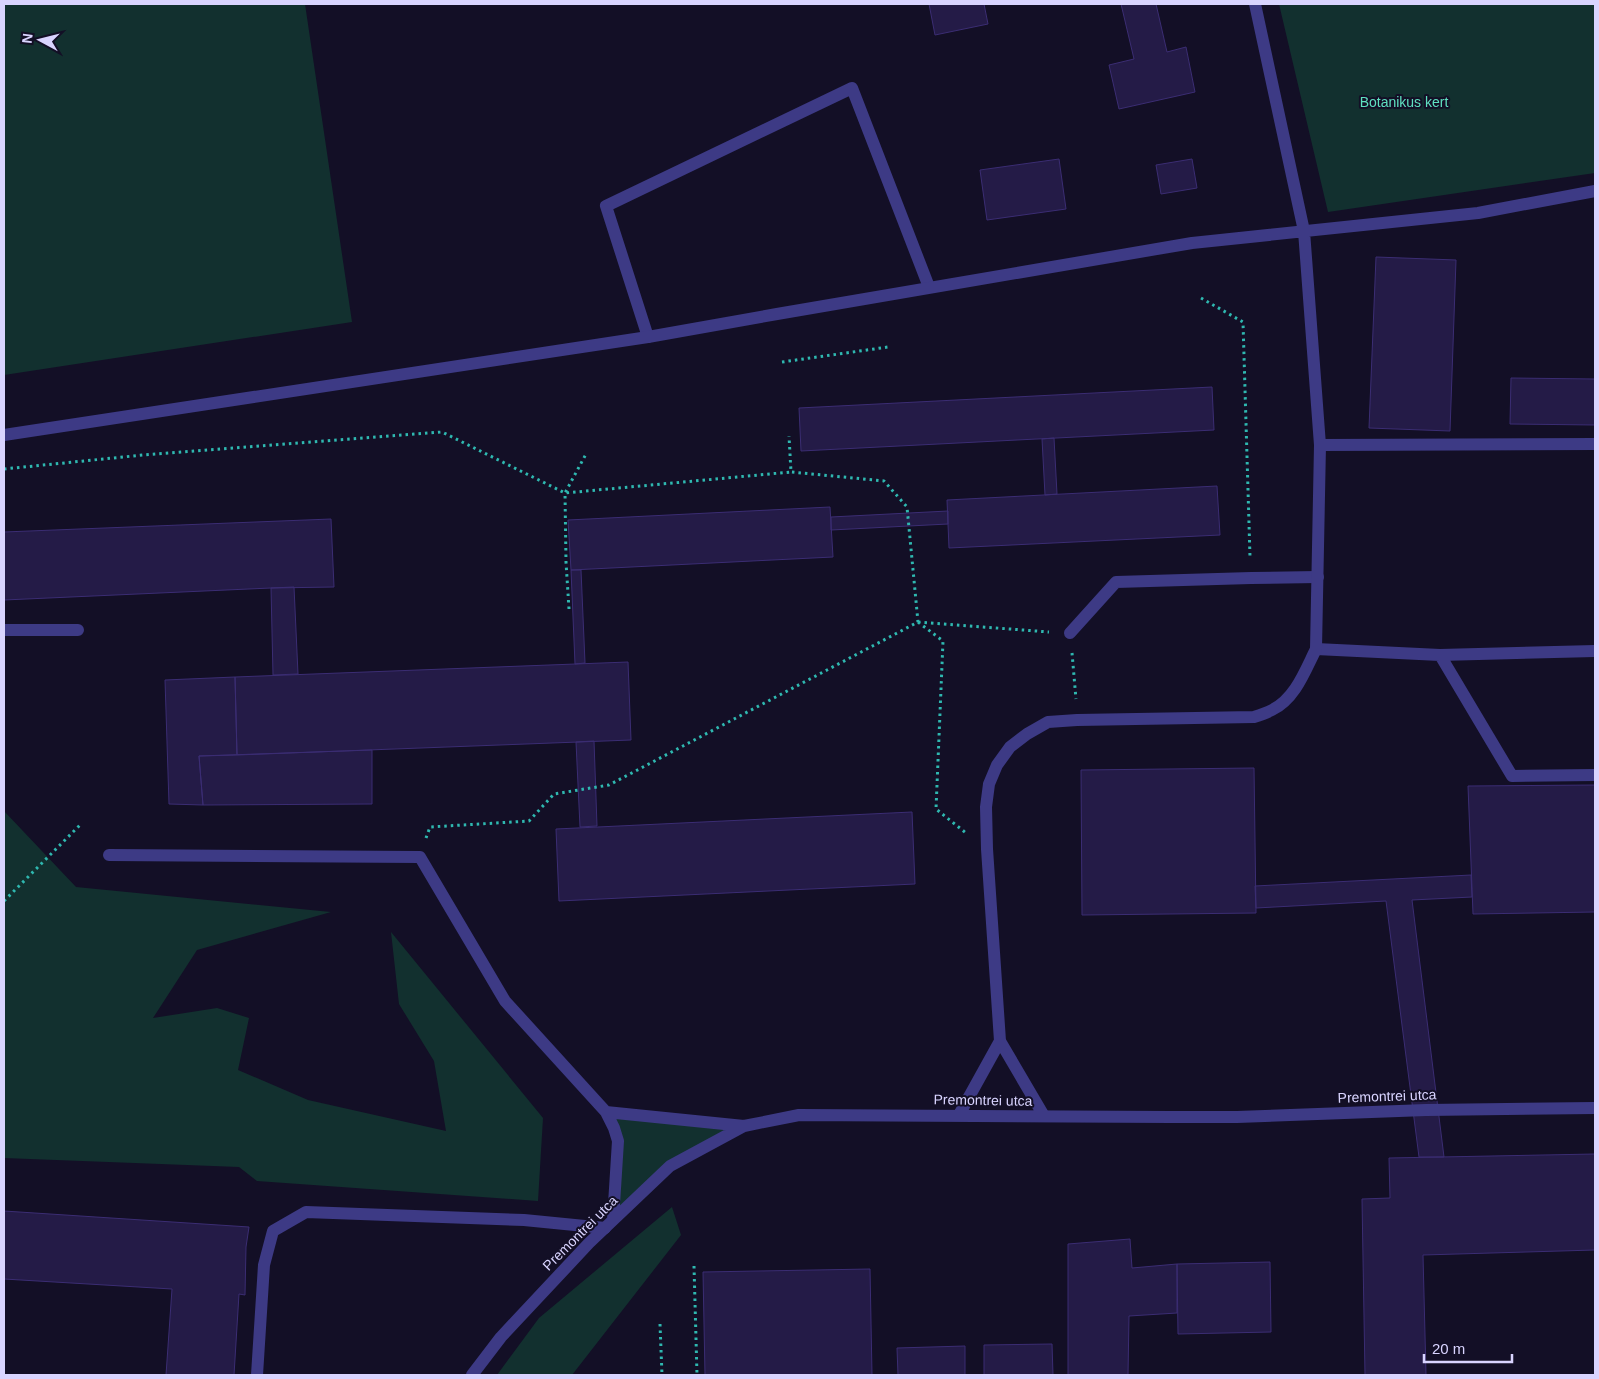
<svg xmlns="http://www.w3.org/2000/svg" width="1599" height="1379" font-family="Arial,sans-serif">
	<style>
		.green { fill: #12302f }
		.building { fill: #241b47; stroke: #3b2d73 }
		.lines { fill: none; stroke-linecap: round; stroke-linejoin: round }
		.path { stroke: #2fb8b0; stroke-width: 3; stroke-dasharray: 2.5 4; stroke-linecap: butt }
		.service { stroke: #3d3a85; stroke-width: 12 }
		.minor { stroke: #3d3a85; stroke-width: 12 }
		.labels { text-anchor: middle; stroke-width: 4; stroke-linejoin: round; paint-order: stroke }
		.park-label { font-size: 14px; fill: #5fe0c0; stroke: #130f26 }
		.street-label { font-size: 14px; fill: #d9d4ff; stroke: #130f26 }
	</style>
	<rect width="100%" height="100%" fill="#130f26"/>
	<path class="green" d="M4 4H305L352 322 4 375Z
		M1279 4H1595V173L1328 212Z
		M4 811 76 887 331 912 197 950 153 1018 217 1008 249 1018 238 1070 308 1100 446 1131 434 1061 399 1004 391 932 543 1118 538 1201 257 1181 239 1167 4 1158Z
		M606 1113 744 1126 670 1166 613 1220 618 1141Z
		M672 1207 681 1235 572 1375H497L539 1318Z"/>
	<path class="building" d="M929 4H984L988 24 935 35Z
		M1121 4H1156L1167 52 1186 47 1195 92 1119 109 1109 65 1134 59Z
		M1059 159 1066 209 987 220 980 170Z
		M1192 159 1197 188 1161 194 1156 165Z
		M1376 257 1456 260 1450 431 1369 428Z
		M1511 378 1595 379V425L1510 424Z
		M1212 387 1214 430 801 451 799 408Z
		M1054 438 1057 494 1045 495 1042 439Z
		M1217 486 1220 535 949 548 947 500Z
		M830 507 833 557 571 570 568 520Z
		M948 511V524L831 530V517Z
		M331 519 334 587 271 588 4 600V532Z
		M571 570H581L585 663 575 664Z
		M294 587 298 674 273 675 271 588Z
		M628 662 631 740 237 755 235 677Z
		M235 677 237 755 199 756 203 805 169 804 165 680Z
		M594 741 597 826 580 827 576 742Z
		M372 750V804L203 805 199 756Z
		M1254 768 1256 913 1082 915 1081 770Z
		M1595 785V912L1473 914 1468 786Z
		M912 812 915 884 559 901 556 829Z
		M1471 875 1472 897 1412 900 1444 1157H1419L1386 901 1256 908 1255 886Z
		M1595 1154V1250L1423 1255 1426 1375H1365L1362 1199 1390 1198 1389 1158Z
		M4 1211 249 1227 246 1247 245 1295 239 1294 234 1375H166L172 1289 4 1279Z
		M1130 1239 1132 1268 1177 1264V1313L1129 1316 1128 1375H1068V1244Z
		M1270 1262 1271 1332 1178 1334 1177 1264Z
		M870 1269 872 1375H705L703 1272Z
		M1052 1344 1053 1375H984V1345Z
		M965 1346V1375H898L897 1348Z"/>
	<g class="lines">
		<path class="path" d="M1201 298 1243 322 1250 557
			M782 362 888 347
			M4 469 143 455 442 432 565 493 791 472
			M569 609 566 562 565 493 586 454
			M918 622 943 641 936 809 966 833
			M918 622 1049 632
			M1072 653 1076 699
			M426 838 430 827 529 821 554 794 609 785 918 622 907 507 884 481 791 472 789 436
			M4 901 82 823
			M694 1266 697 1375
			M660 1324 662 1375"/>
		<path class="service" d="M648 337 606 206 852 88 929 287
			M4 630H78
			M1070 633 1116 582 1251 578 1318 577
			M1316 649 1440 655
			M1595 651 1440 655 1512 776 1595 775
			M257 1375 264 1265 273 1231 306 1212 524 1220 605 1228"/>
		<path class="minor" d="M4 435 648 337 777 314 1192 243 1478 213 1595 191
			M1320 445 1595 444
			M109 855 420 857 505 1001 606 1112 614 1128 618 1141 613 1220
			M1000 1041 1044 1116
			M606 1112 744 1126
			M959 1115 1000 1041 987 849 986 807 989 784 997 765 1010 747 1027 734 1048 722 1077 720 1254 717C1260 715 1266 713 1272 710 1295 699 1305 671 1316 649L1320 445 1304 231 1255 4
			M472 1375 501 1337 589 1243 670 1166 744 1126 799 1115 1171 1117H1237L1426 1110 1595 1108"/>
	</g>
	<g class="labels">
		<g class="park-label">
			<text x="1404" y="107">Botanikus kert</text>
		</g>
		<g class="street-label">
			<text transform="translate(1387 1096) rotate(-2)" y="5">Premontrei utca</text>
			<text transform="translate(983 1100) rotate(1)" y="5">Premontrei utca</text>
			<text transform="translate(580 1233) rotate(-45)" y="5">Premontrei utca</text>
		</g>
	</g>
	<rect width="1599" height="1379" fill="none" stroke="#d9d4ff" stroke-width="10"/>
	<g transform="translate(40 40) rotate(277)" stroke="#130f26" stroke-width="4" paint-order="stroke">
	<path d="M0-4L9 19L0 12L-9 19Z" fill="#d9d4ff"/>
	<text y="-8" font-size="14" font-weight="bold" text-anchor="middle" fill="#d9d4ff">N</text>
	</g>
	<path d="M1424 1354v8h88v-8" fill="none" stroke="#d9d4ff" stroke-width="2.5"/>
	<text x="1432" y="1354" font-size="15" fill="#d9d4ff" stroke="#130f26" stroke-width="4" paint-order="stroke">20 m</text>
</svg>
